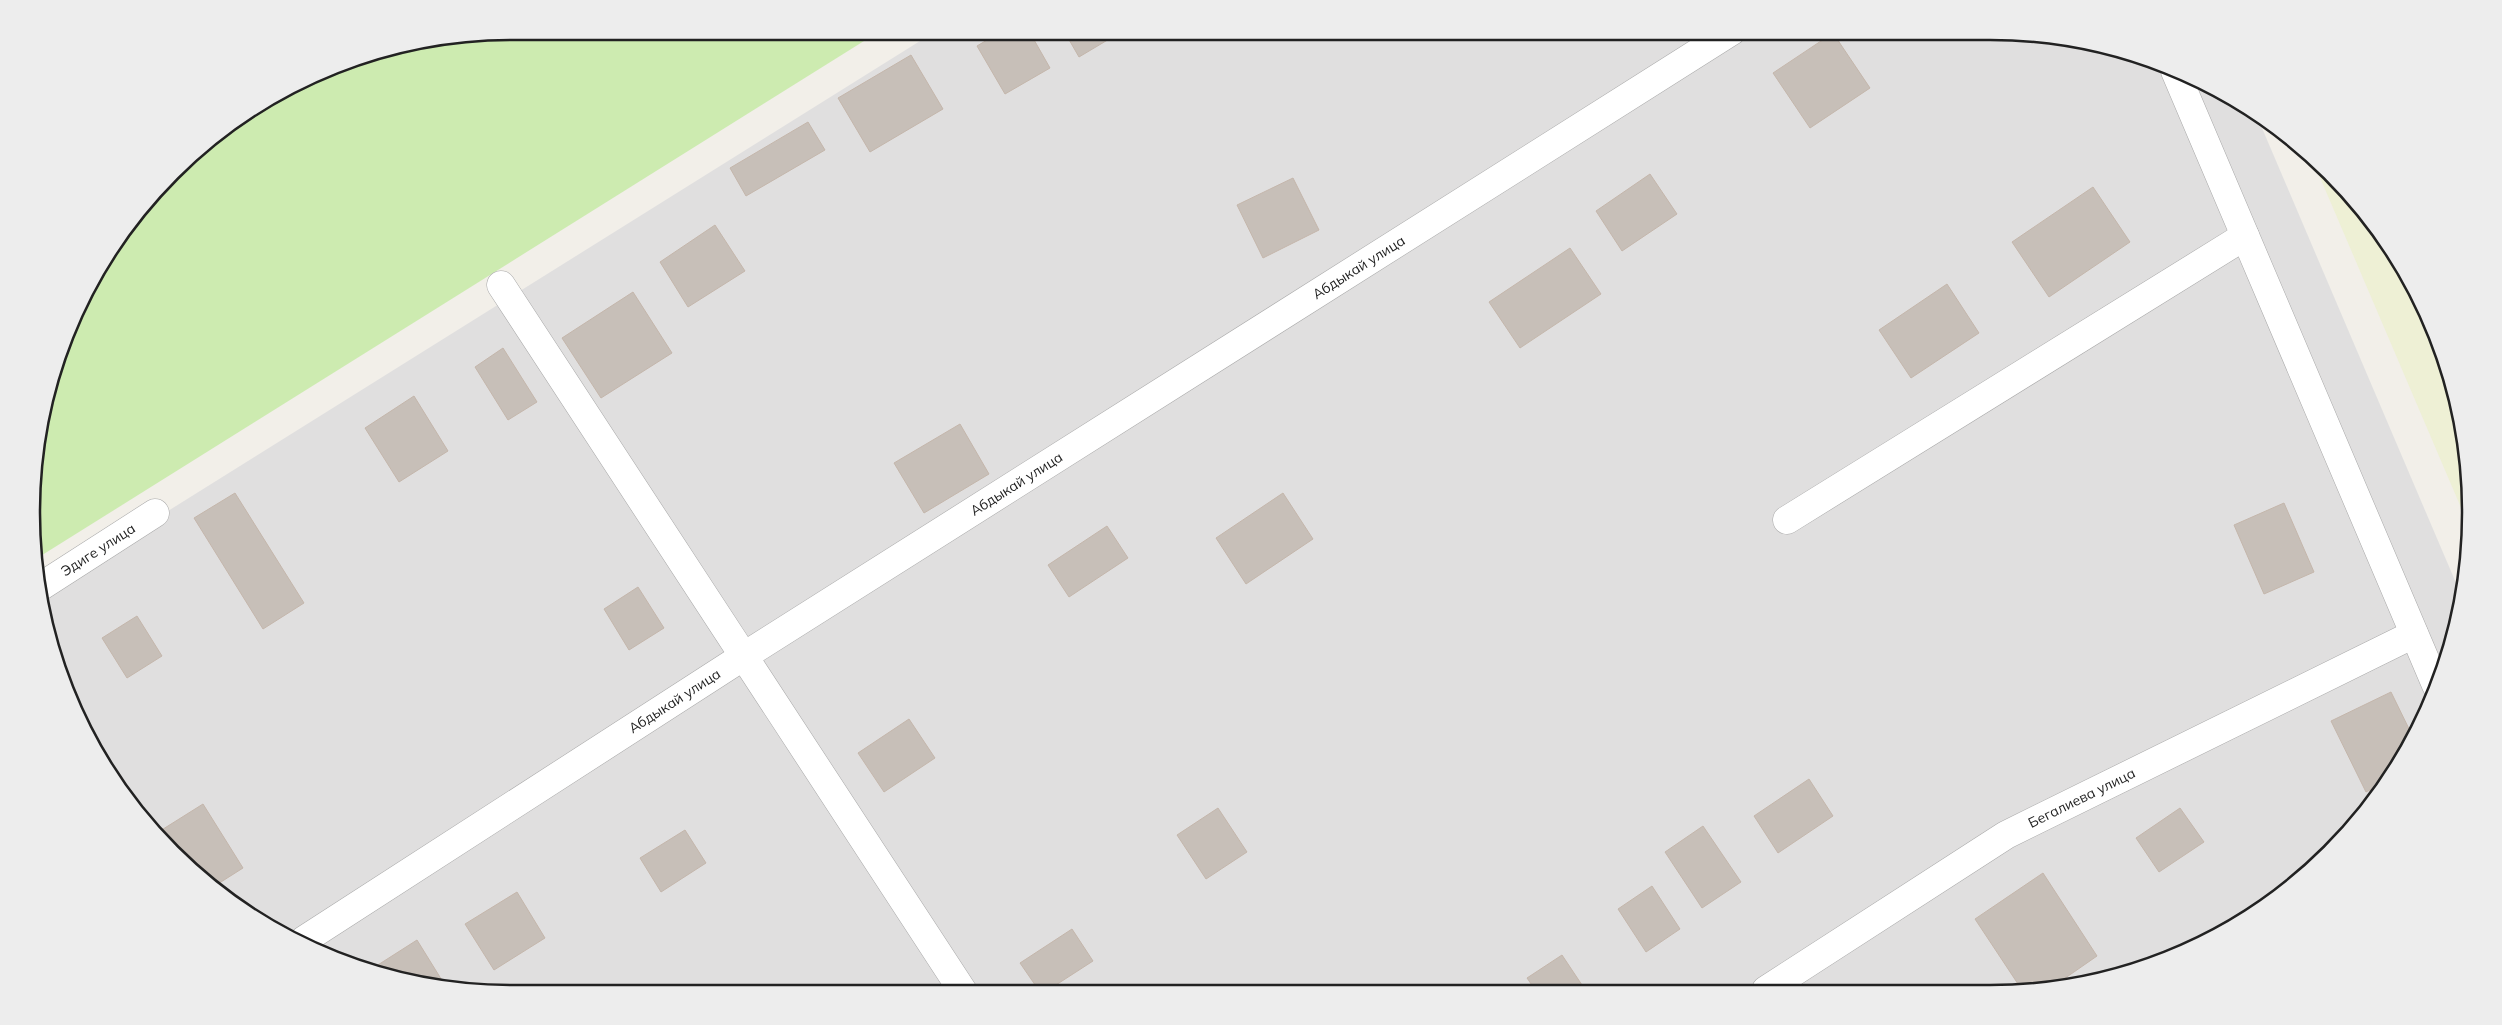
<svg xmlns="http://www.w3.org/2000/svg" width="2502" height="1025" font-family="Mulish,sans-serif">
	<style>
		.residential { fill: #e0dfdf }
		.farmland { fill: #eef0d5 }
		.grass { fill: #cdebb0 }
		.building { fill: #c7bfb8; stroke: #c4b6ab }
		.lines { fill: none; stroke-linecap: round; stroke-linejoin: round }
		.minor-casing { stroke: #a9a9a9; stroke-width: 29 }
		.minor { stroke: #fff; stroke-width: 28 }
		.labels { text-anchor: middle; stroke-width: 5; stroke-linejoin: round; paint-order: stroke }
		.street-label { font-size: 14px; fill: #222; stroke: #fff }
		.rim { fill: none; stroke: #222; stroke-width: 2.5 }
	</style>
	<rect width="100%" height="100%" fill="#f2efe9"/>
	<path class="residential" d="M936 31H1989L2144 57 2230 96 2256 114 2462 597 2445 667 2390 780 2307 875 2174 957 2053 990 513 994 358 968 219 894 112 780 68 696 41 607 40 591Z"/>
	<path class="farmland" d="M2310 154 2371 219 2421 299 2454 388 2470 481 2468 524Z"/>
	<path class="grass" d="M513 31H880L39 557 35 449 57 358 96 272 195 150 272 96 358 57Z"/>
	<path class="building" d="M1002 31H1029L1050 68 1005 94 977 46Z
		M1064 31H1121V32L1079 57Z
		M1833 33 1870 88 1810 128 1773 73Z
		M911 55 943 109 870 152 838 98Z
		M808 122 825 150 746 196 730 168Z
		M1650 174 1677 214 1622 251 1596 211Z
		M1293 178 1319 230 1263 258 1237 205Z
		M2093 187 2130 242 2049 297 2012 242Z
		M715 225 745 271 688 307 660 262Z
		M1570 248 1601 294 1520 348 1489 302Z
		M1947 284 1979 333 1911 378 1879 330Z
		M633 292 672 353 601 398 562 338Z
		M503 348 537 402 508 420 475 367Z
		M414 396 448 451 399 482 365 428Z
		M960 424 989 474 924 513 894 463Z
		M235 493 304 603 263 629 194 518Z
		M1283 493 1313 539 1246 584 1216 538Z
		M2284 503 2314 572 2264 594 2234 525Z
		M1107 526 1128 558 1069 597 1048 565Z
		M638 587 664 628 629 650 604 609Z
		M137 616 162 656 127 678 102 638Z
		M2391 692 2412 735 2390 780 2366 792 2331 721Z
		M909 719 935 758 884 792 858 753Z
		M1809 779 1833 816 1778 853 1754 816Z
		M203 804 243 868 213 887 160 831Z
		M1218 808 1247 852 1206 879 1177 835Z
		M2180 808 2204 842 2159 872 2136 838Z
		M1703 826 1741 882 1702 908 1665 852Z
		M685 830 706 863 661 892 640 858Z
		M2043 873 2097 956 2048 990H2022L1975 919Z
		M1652 886 1680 929 1646 952 1618 909Z
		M517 892 545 938 494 970 465 924Z
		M1072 929 1093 961 1045 992H1040L1020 963Z
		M417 940 443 982 370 970Z
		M1562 955 1586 991H1536L1527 978Z"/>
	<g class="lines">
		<defs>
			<g id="minor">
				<path d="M2175 71 2436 685"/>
				<path d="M501 285 964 993"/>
				<path d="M1787 520 2245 236"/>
				<path id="s1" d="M40 587 155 513"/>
				<path id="s2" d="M304 940 744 656 1732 31"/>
				<path id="s3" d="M1766 990 2006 835 2414 634"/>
			</g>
		</defs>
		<use href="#minor" class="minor-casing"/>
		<use href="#minor" class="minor"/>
	</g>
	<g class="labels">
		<g class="street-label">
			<text dy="5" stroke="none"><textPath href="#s2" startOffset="1251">Абдыкай улица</textPath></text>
			<text dy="5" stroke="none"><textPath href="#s2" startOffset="846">Абдыкай улица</textPath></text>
			<text dy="5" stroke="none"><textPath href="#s1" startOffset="69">Эдиге улица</textPath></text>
			<text dy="5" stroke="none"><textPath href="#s2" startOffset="441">Абдыкай улица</textPath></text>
			<text dy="5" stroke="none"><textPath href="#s3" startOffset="370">Бегалиева улица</textPath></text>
		</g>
	</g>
	<path d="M0 0H2502V1025H0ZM512 40H1990A472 472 0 0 1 2462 512V513A472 472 0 0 1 1990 985H512A472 472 0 0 1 40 513V512A472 472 0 0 1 512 40Z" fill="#ededed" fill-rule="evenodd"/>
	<path class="rim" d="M512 40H1990A472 472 0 0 1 2462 512V513A472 472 0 0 1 1990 985H512A472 472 0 0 1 40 513V512A472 472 0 0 1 512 40Z"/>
</svg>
